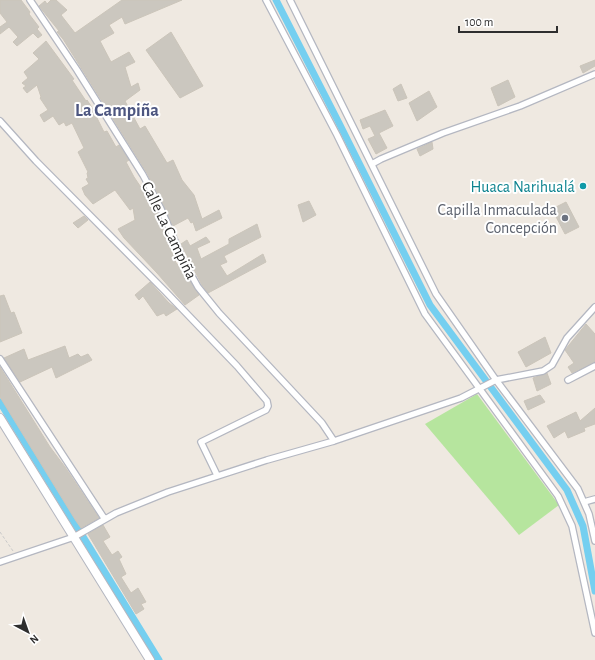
<svg xmlns="http://www.w3.org/2000/svg" width="595" height="660" font-family="'Alegreya Sans',sans-serif">
	<style>
		.green { fill: #b6e59e }
		.lines { fill: none; stroke-linecap: round; stroke-linejoin: round }
		.canal { stroke: #75cff0; stroke-width: 7 }
		.building { fill: #cbc7bf; stroke: #cbc5ba }
		.street-casing { stroke: #b4b7c1; stroke-width: 8 }
		.secondary-casing { stroke: #b4b7c1; stroke-width: 10 }
		.path { stroke: #c9c9c9; stroke-width: 1; stroke-dasharray: 3 2; stroke-linecap: butt }
		.street { stroke: #fff; stroke-width: 5.5 }
		.secondary { stroke: #fff; stroke-width: 8 }
		.culture-dot { fill: #0f9aa8; stroke: #fff; stroke-width: 1.5 }
		.worship-dot { fill: #6b7280; stroke: #fff; stroke-width: 1.5 }
		.labels { text-anchor: middle; stroke-width: 4; stroke-linejoin: round; paint-order: stroke }
		.culture-label { font-size: 16px; fill: #0d838f; stroke: #fff; text-anchor: end }
		.worship-label { font-size: 16px; fill: #5b616d; stroke: #fff; text-anchor: end }
		.street-label { font-size: 16px; fill: #2e2e2e; stroke: #fff }
		.quarter-label { font-size: 18px; font-weight: bold; fill: #4d5680; stroke: #fff }
	</style>
	<rect width="100%" height="100%" fill="#efe9e1"/>
	<path class="green" d="M477 394 559 505 519 535 425 424Z"/>
	<g class="lines">
		<path class="canal" d="M276 0 339 123 430 305 567 490 583 526 595 591
			M0 402 159 660"/>
	</g>
	<path class="building" d="M0 0H21L30 12 29 14 39 27 37 29 42 35 38 38 33 33 17 46 13 42 18 37 9 27 0 34V27L7 22 0 13Z
		M51 0H56L67 10 61 15 75 33 122 0H182L125 24 122 17 109 25 114 33 100 41 111 62 129 52 135 62 125 67 131 87 138 83 140 90 125 101 140 129 145 126 167 163 173 160 182 180 194 195 202 219 219 210 222 218 196 231 193 222 191 223 188 218 173 226 147 173 63 39 57 32 59 31 39 6 45 1 47 4Z
		M171 32 203 86 180 98 146 50Z
		M46 41 74 79 72 80 86 101 87 100 91 106 104 132 107 131 116 147 119 145 129 160 126 162 134 177 157 211 176 263 182 268 199 295 185 305 157 273 124 238 118 229 135 220 133 208 130 210 115 190 93 204 85 195 82 188 89 184 86 179 88 178 87 173 88 172 78 152 84 148 72 123 66 126 64 122 59 125 53 116 44 122 40 115 48 110 40 98 41 97 37 85 27 93 23 88 26 86 22 83 28 78 24 72 39 59 33 53Z
		M595 60V66L583 73 580 66Z
		M508 80 515 97 498 106 491 88Z
		M401 84 407 98 398 101 393 89Z
		M429 91 437 107 417 121 409 103Z
		M385 110 393 126 379 133 387 148 376 154 368 139 375 136 370 126 363 129 360 120Z
		M432 142 433 149 420 156 417 149Z
		M309 201 316 215 303 222 298 205Z
		M566 202 579 227 565 234 552 209Z
		M84 216 88 220 78 228 73 223Z
		M257 224 261 237 224 256 227 262 220 265 227 276 263 254 266 262 208 293 202 285 181 244 187 240 190 246 206 237 210 242 197 248 201 259 229 244V239Z
		M150 282 169 303 177 309 166 316 164 313 157 316 143 296 139 300 135 295Z
		M4 295 11 313 14 312 22 333 0 342V296Z
		M586 324 595 334V362L572 373 568 367 574 363 565 350Z
		M545 337 551 353 526 367 518 352Z
		M65 346 69 358 78 354 81 357 88 354 92 360 56 378 52 367 20 382 4 358 24 349 28 360Z
		M0 367 50 447 65 467 99 518 81 528 76 521 0 397Z
		M547 373 551 384 537 391 533 378Z
		M540 395 545 402 528 410 524 401Z
		M595 408V424L584 428 585 431 568 438 565 431 554 438 547 426 576 412 580 421Z
		M103 525 110 537 103 541 112 555 118 551 122 557 119 559 126 574 121 577 131 593 138 588 146 602 141 604 144 609 136 614 88 534Z"/>
	<g class="lines">
		<defs>
			<path id="street" d="M30 0 77 70 143 175 161 209 184 262 198 287 219 313 322 423 334 441
				M266 0 337 135 425 314 558 496 572 526 595 633
				M290 0 436 294 496 380 578 489 589 514 595 541
				M0 121 36 161 165 291 237 366 267 401 268 406 266 410 201 442 217 475
				M372 164 381 159 443 133 520 106 595 74
				M0 359 104 518
				M568 380 595 366
				M584 502 595 499
				M0 562 74 537 116 513 168 492 267 460 334 441 461 398 496 380 543 371 552 365 567 338 595 307"/>
			<path id="secondary" d="M0 418 150 660"/>
		</defs>
		<use href="#street" class="street-casing"/>
		<use href="#secondary" class="secondary-casing"/>
		<path class="path" d="M0 532 13 551"/>
		<use href="#street" class="street"/>
		<use href="#secondary" class="secondary"/>
	</g>
	<circle class="culture-dot" cx="583" cy="186" r="4"/>
	<circle class="worship-dot" cx="565" cy="218" r="4"/>
	<g class="labels">
		<g class="culture-label">
			<text x="575" y="192">Huaca Narihualá</text>
		</g>
		<g class="worship-label">
			<text x="557" y="215">Capilla Inmaculada<tspan x="557" dy="18">Concepción</tspan></text>
		</g>
		<g class="street-label">
			<text transform="translate(170 230) rotate(64)" y="6">Calle La Campiña</text>
		</g>
		<g class="quarter-label">
			<text x="117" y="116">La Campiña</text>
		</g>
	</g>
	<g transform="translate(28 632) rotate(139)" stroke="#ffffff" stroke-width="3" paint-order="stroke">
	<path d="M0-3L7 15L0 10L-7 15Z" fill="#2e2e2e"/>
	<text y="-6" font-size="11" font-weight="bold" text-anchor="middle" fill="#2e2e2e">N</text>
	</g>
	<path d="M459 26v6h98v-6" fill="none" stroke="#2e2e2e" stroke-width="2"/>
	<text x="465" y="26" font-size="12" fill="#2e2e2e" stroke="#ffffff" stroke-width="3" paint-order="stroke">100 m</text>
</svg>
